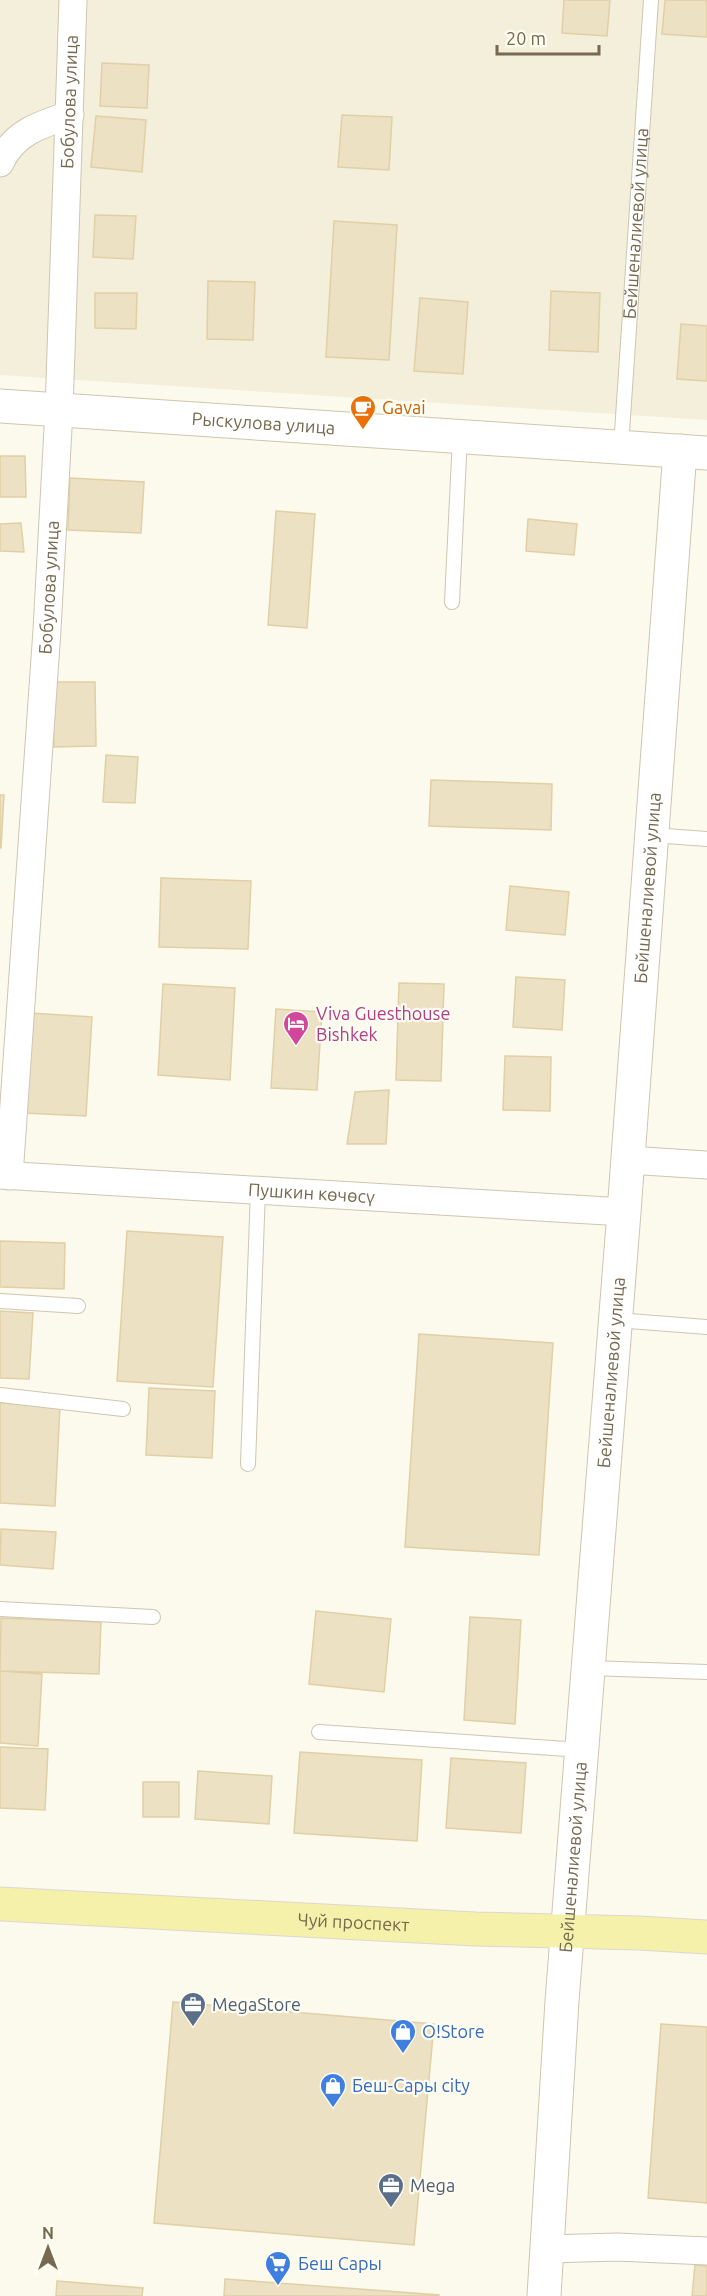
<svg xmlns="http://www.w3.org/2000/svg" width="707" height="2296" font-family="Ubuntu,sans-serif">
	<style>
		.residential { fill: #f3efda }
		.building { fill: #ede1c3; stroke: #e1cfa6; stroke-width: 1.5 }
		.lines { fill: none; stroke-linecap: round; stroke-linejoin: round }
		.lane-casing { stroke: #cdc6b1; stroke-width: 16 }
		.street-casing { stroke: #cdc6b1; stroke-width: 29 }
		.secondary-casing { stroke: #cec6ad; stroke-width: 35 }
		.primary-casing { stroke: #dbd8d1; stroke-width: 35 }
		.lane { stroke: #fff; stroke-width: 14 }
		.street { stroke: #fff; stroke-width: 27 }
		.secondary { stroke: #fff; stroke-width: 33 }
		.primary { stroke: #f5f0aa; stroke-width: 33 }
		.labels { text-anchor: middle; stroke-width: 4.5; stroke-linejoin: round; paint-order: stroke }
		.street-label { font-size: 18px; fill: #76694f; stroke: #fefdf2 }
		.food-label { font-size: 18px; fill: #c56008; stroke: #fefdf2; text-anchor: start }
		.hotel-label { font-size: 18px; fill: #b23c85; stroke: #fefdf2; text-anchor: start }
		.service-label { font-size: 18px; fill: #4e5e75; stroke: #fefdf2; text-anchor: start }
		.shop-label { font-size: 18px; fill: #366cbe; stroke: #fefdf2; text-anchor: start }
	</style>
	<rect width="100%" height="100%" fill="#fcfaec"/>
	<path class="residential" d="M0 0H707V420L0 375Z"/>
	<path class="building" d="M564 0H610L607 36 562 33Z
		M665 0H707V37L662 34Z
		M102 63 149 65 147 108 100 106Z
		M342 115 392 117 389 170 338 167Z
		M96 116 146 120 142 172 91 167Z
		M95 215 136 216 133 259 93 257Z
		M334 221 397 225 389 360 326 357Z
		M208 281 255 282 253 340 207 339Z
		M551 291 600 293 598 352 549 350Z
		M95 293H137L136 329 95 328Z
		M420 298 468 302 463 374 414 371Z
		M681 324 707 326V381L677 379Z
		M0 456H25L26 497H0Z
		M70 478 144 482 141 533 68 530Z
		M276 511 315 514 307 628 268 625Z
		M528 519 577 524 574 555 526 551Z
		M21 523 24 552 0 551V524Z
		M52 682H95L96 746 54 747Z
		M106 755 138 757 135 803 103 802Z
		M431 780 552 784 551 830 429 826Z
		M0 795H4L1 848H0Z
		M161 878 251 881 248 949 159 947Z
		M510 886 569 892 565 935 506 930Z
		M516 977 565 980 562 1030 513 1027Z
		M399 983 444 984 441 1081 396 1080Z
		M163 984 235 988 230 1080 158 1075Z
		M276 1009 322 1012 317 1090 271 1088Z
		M30 1013 92 1017 86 1116 24 1113Z
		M505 1056 551 1057 550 1111 503 1110Z
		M389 1090 386 1144H347L355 1092Z
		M127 1231 223 1237 213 1387 117 1381Z
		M0 1241 65 1243 64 1289 0 1287Z
		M0 1311 33 1313 29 1379 0 1378Z
		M419 1334 553 1343 539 1555 405 1547Z
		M149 1388 215 1391 212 1458 146 1455Z
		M0 1403 60 1406 55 1506 0 1503Z
		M1 1529 56 1532 53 1569 0 1565Z
		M316 1611 391 1619 384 1692 309 1684Z
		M470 1617 521 1620 515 1724 464 1720Z
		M1 1618 101 1622 99 1674 0 1671Z
		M0 1671 42 1674 38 1746 0 1743Z
		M0 1747 48 1749 45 1810 0 1808Z
		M300 1752 422 1760 417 1841 294 1833Z
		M451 1758 526 1763 521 1833 446 1828Z
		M198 1771 272 1776 269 1824 195 1819Z
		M143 1782H179V1817H143Z
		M173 2002 434 2024 414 2245 154 2223Z
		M661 2024 707 2027V2203L648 2198Z
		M695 2265 707 2266V2296H692Z
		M225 2279 439 2295 438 2296H224Z
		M57 2281 143 2288 142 2296H56Z"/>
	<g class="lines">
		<defs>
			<g id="lane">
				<path id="s1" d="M621 447 651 0"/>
				<path d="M452 602 460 437"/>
				<path d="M652 835 707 839"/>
				<path d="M0 1301 78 1306"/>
				<path d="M616 1320 707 1327"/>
				<path d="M0 1395 123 1409"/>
				<path d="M248 1464 258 1190"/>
				<path d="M0 1609 153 1617"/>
				<path d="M589 1668 707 1672"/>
				<path d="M319 1732 582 1750"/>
			</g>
			<g id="street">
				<path d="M0 163C13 133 41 124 70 115"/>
				<path d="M628 1160 707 1165"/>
				<path id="s2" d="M0 1175 624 1212"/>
				<path id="s3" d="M9 1176 47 630 59 410 73 0"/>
				<path d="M547 2249 617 2247 707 2251"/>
			</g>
			<g id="secondary">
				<path id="s4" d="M0 406 707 453"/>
				<path id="s5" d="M544 2296 562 2001 624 1212 680 451"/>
			</g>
			<g id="primary">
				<path id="s6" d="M0 1904 475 1929 639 1933 707 1937"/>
			</g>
		</defs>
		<use href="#lane" class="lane-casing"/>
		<use href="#street" class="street-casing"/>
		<use href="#secondary" class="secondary-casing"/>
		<use href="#primary" class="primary-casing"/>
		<use href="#lane" class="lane"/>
		<use href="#street" class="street"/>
		<use href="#secondary" class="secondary"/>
		<use href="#primary" class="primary"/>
	</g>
	<defs>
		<symbol id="cafe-pin" viewBox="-11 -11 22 30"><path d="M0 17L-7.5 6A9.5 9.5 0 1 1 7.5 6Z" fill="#e8710a" stroke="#fefdf2"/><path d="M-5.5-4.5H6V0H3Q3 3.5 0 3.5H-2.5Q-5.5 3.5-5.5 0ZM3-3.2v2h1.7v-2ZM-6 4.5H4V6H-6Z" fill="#fff"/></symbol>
		<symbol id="hotel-pin" viewBox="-11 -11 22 30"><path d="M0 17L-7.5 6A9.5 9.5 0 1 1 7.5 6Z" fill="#d1479c" stroke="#fefdf2"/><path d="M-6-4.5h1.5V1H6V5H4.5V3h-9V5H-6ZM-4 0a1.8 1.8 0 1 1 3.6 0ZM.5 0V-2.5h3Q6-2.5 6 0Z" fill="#fff"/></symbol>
		<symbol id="office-pin" viewBox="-11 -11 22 30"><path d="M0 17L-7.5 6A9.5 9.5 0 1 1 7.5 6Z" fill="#5c6f8a" stroke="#fefdf2"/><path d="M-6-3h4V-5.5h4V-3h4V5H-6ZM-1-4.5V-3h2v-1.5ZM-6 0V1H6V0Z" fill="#fff"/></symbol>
		<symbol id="shop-pin" viewBox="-11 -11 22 30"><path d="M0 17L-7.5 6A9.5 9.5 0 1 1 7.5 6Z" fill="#3f7fe0" stroke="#fefdf2"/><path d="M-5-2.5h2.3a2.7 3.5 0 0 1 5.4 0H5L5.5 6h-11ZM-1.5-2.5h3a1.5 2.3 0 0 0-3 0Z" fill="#fff"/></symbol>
		<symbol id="supermarket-pin" viewBox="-11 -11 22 30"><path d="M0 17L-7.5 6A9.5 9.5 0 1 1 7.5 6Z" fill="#3f7fe0" stroke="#fefdf2"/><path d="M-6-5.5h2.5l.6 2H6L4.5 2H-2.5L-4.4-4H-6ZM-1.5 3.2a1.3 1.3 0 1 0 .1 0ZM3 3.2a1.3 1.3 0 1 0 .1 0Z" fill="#fff"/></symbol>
	</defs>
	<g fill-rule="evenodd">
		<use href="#cafe-pin" x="348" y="393" width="30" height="40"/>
		<use href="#hotel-pin" x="281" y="1009" width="30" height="40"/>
		<use href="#office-pin" x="178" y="1990" width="30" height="40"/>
		<use href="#shop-pin" x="388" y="2017" width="30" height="40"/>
		<use href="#shop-pin" x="318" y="2071" width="30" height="40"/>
		<use href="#office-pin" x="376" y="2171" width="30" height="40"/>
		<use href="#supermarket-pin" x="263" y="2249" width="30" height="40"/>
	</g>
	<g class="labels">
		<g class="street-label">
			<text dy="6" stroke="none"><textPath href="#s3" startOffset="1076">Бобулова улица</textPath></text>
			<text dy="6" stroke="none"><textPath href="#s1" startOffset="224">Бейшеналиевой улица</textPath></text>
			<text dy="6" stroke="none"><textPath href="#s4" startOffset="264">Рыскулова улица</textPath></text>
			<text dy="6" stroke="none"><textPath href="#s3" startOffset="590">Бобулова улица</textPath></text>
			<text dy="6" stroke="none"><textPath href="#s5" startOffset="1412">Бейшеналиевой улица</textPath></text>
			<text dy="6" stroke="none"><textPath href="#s2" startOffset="312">Пушкин көчөсү</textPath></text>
			<text dy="6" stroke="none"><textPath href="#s5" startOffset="926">Бейшеналиевой улица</textPath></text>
			<text dy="6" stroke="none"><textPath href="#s5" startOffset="440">Бейшеналиевой улица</textPath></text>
			<text dy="6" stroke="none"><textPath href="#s6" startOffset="354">Чуй проспект</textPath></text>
		</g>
		<g class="food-label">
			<text x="382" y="414">Gavai</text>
		</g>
		<g class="hotel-label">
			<text x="316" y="1020">Viva Guesthouse<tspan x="316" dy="21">Bishkek</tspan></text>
		</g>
		<g class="service-label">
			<text x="212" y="2011">MegaStore</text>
			<text x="410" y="2192">Mega</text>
		</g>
		<g class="shop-label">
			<text x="422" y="2038">O!Store</text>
			<text x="352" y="2092">Беш-Сары city</text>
			<text x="298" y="2270">Беш Сары</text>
		</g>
	</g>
	<g transform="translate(48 2248)" stroke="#fefdf2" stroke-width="4.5" paint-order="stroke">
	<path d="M0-4.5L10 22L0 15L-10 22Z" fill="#76694f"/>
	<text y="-9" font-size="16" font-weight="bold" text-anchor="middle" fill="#76694f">N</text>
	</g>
	<path d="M497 45v9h102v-9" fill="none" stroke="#76694f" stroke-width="3"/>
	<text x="506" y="45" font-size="18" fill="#76694f" stroke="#fefdf2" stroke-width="4.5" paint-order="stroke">20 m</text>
</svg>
